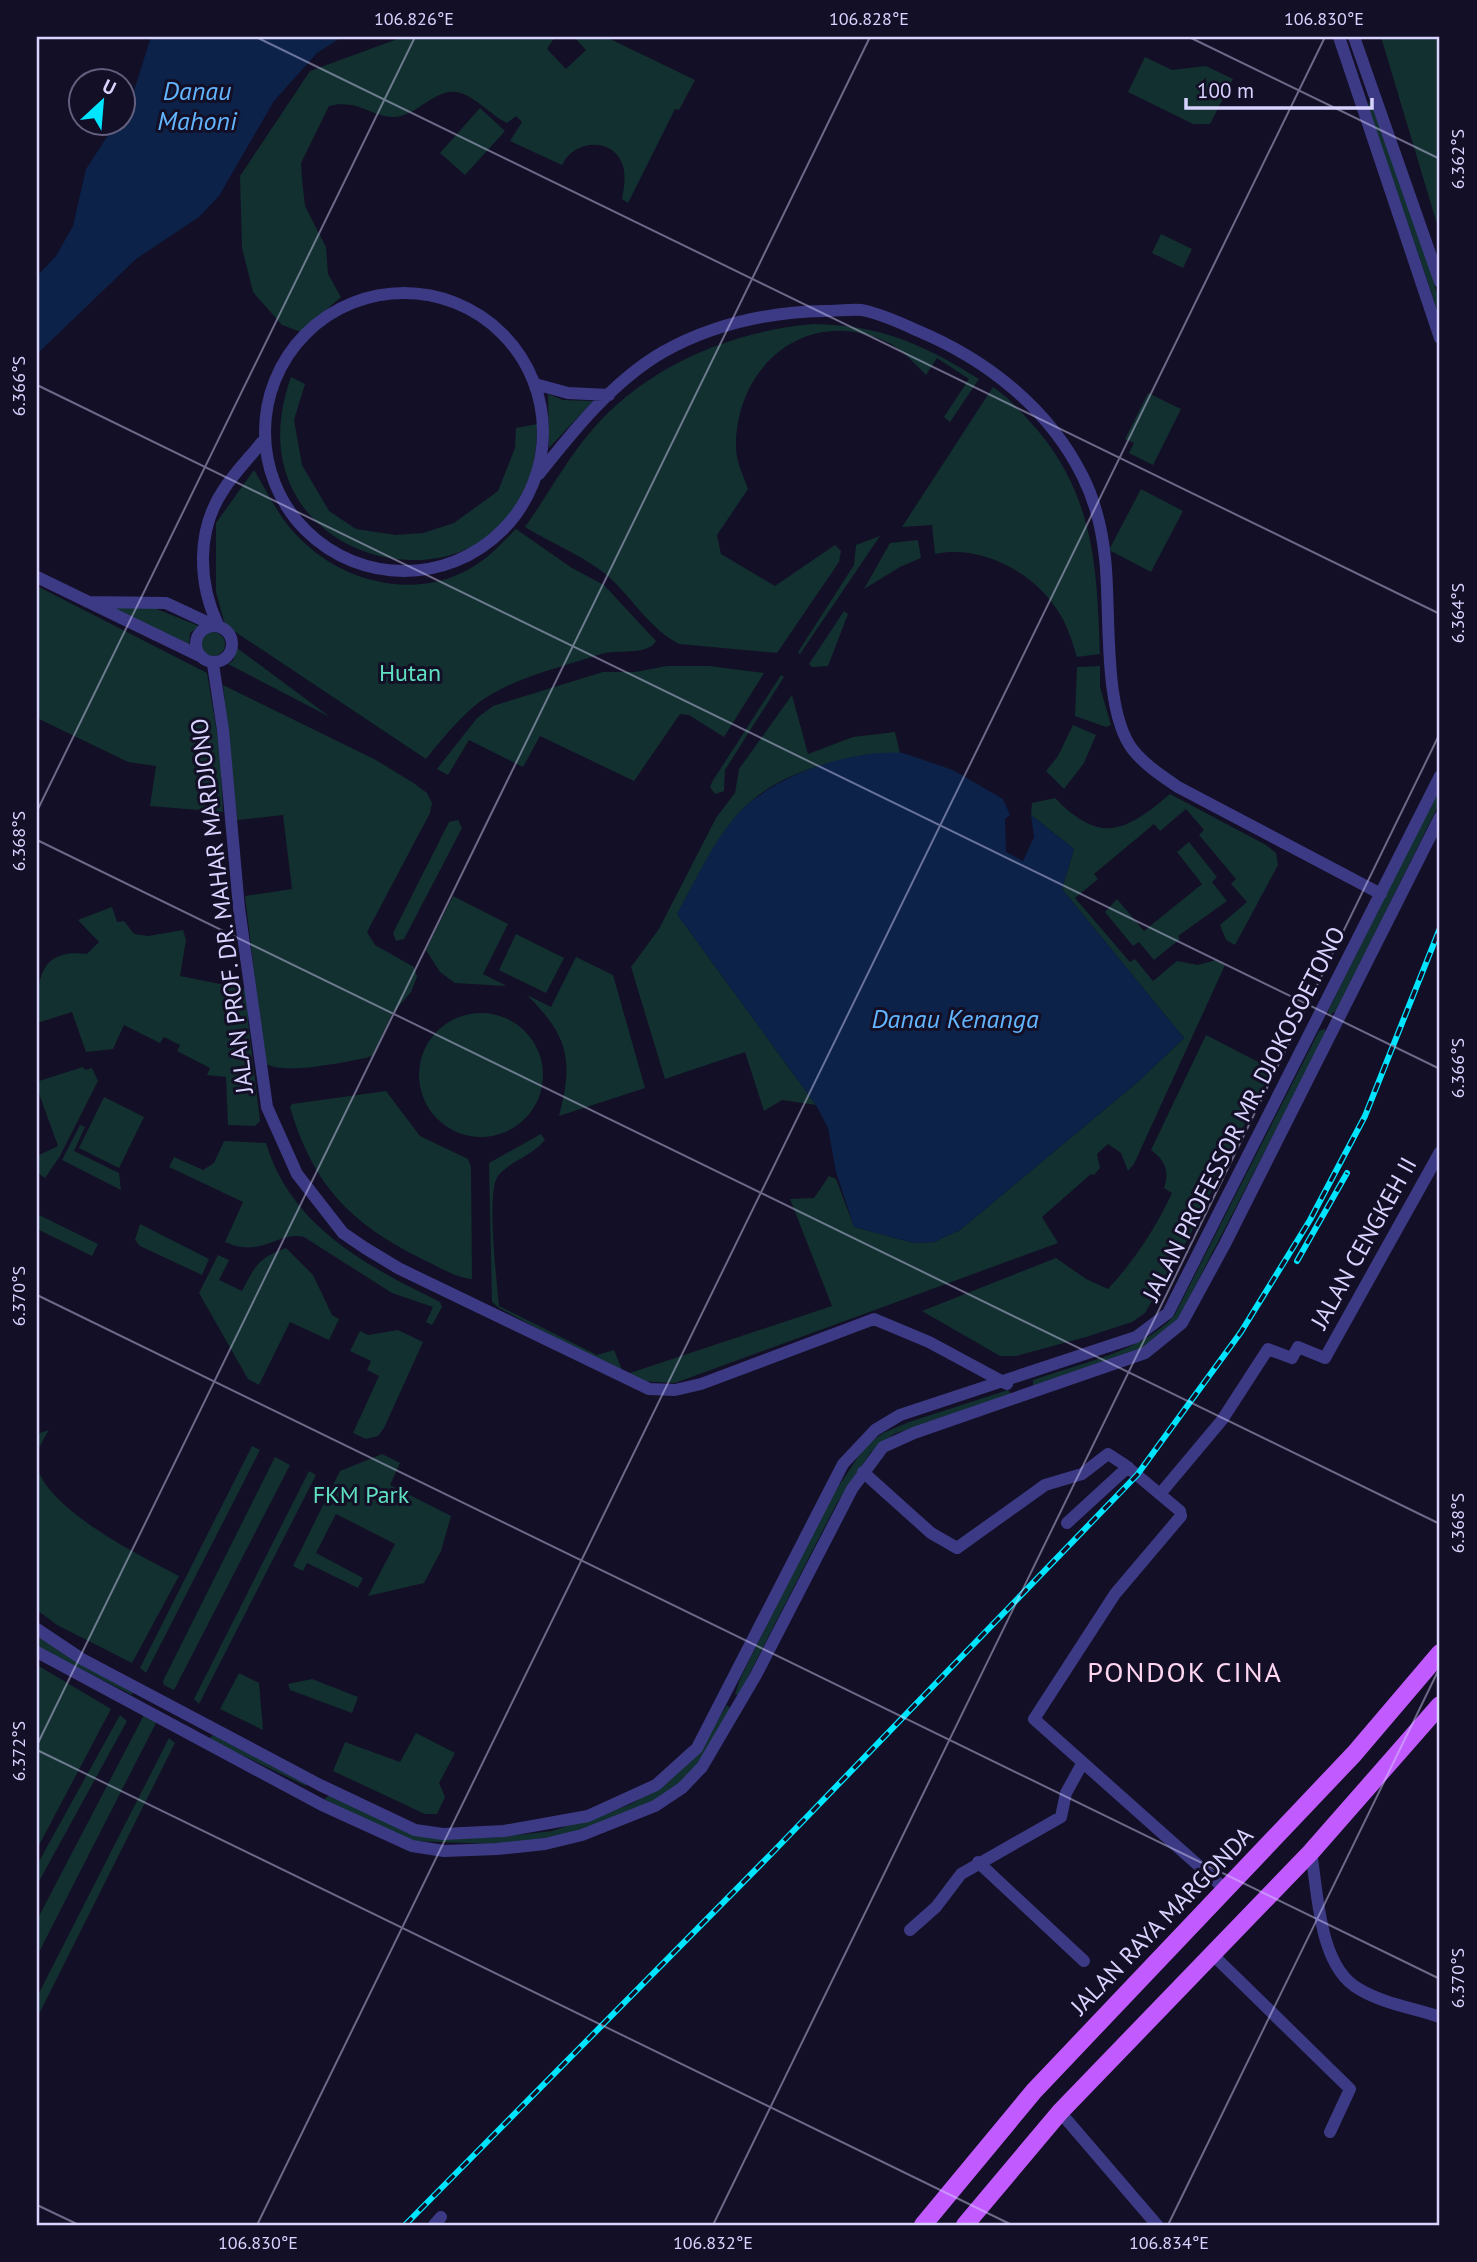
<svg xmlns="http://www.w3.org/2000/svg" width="1477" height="2262" font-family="'PT Sans',sans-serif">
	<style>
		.green { fill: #12302f }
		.water { fill: #0c2248 }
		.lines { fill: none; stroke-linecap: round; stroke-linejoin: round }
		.street { stroke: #3d3a85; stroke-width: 12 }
		.primary { stroke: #c25bff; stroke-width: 18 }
		.rail-casing { stroke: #00e5ff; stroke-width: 6 }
		.rail { stroke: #130f26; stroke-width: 3.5; stroke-dasharray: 10; stroke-linecap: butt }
		.ticks { fill: none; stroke: #d9d4ff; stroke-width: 2; stroke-opacity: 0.45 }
		.labels { text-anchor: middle; stroke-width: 6; stroke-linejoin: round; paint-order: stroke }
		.park-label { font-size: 24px; fill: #5fe0c0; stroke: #130f26 }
		.street-label { font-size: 24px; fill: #d9d4ff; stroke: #130f26 }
		.water-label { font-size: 26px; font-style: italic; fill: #62b6ff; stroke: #130f26 }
		.quarter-label { font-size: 28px; letter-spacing: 2px; fill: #ffd6f0; stroke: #130f26 }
		.neatline { fill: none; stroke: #d9d4ff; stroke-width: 2.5 }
		.ticks-label { font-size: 18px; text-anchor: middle; fill: #d9d4ff }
	</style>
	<rect width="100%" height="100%" fill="#130f26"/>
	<path class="green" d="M403 37H555L547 49 566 69 586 50 574 37H606L695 80 679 110 675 109 628 203 622 199C624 187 627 173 621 161 609 136 572 142 562 165L510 141 522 122 516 116 507 123C490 115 475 95 456 92 434 89 415 118 392 117 371 116 357 99 329 106L301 163 302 179 305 206 326 247 328 274 341 297 301 332 282 325 253 292 242 248 240 176 310 71Z
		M1381 37H1440V234Z
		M1145 57 1172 70 1206 66 1233 79 1210 124H1193L1128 92Z
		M1370 100 1423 244 1440 304V318L1368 106Z
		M480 108 505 131 465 175 440 153Z
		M1161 234 1192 249 1183 268 1152 253Z
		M814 324C880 325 923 344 979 379L950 422 944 417 969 379 937 358 926 375C914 363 904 351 889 343 809 304 735 364 736 448 736 461 744 477 748 489L717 535 721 554 775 586 835 545 841 551 839 562 777 653 679 644C649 628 633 599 609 577 586 557 551 543 525 527 548 495 566 460 592 430 647 366 731 331 814 324Z
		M291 377 305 384 294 420 302 465 329 511 356 529 396 535 423 533 454 523 498 491 515 448 516 428 537 424C539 639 218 581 291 377Z
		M993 387C1012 400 1025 416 1039 432 1095 500 1097 571 1100 654L1077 657C1072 641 1067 624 1058 611 1034 572 980 544 935 554L932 525 902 527Z
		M1148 393 1181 409 1153 465 1129 453 1134 443 1125 439Z
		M548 394 563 400 593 401 549 448Z
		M254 470C266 490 276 511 291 529 334 580 411 603 471 568 489 558 502 543 516 529L572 568 604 585 656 641C648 656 616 649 601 654 560 668 505 679 472 708 455 723 438 744 426 759L225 625 216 592V523Z
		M1141 489 1183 511 1151 572 1109 550Z
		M880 536 800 654 798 652 854 565 856 545Z
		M918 540 921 558 900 567 864 589 890 543Z
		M37 586 207 673 220 750 223 812 150 806 156 766 128 762 37 718Z
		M103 604 154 608 199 626 190 633 189 647Z
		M844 611 848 614 828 666 812 667 809 664Z
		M201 644a12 12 0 1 1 24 0a12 12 0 1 1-24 0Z
		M237 648 330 717 228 664 233 661Z
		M667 666H709L764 673 724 737 689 715 680 714 634 781 540 736 523 767 469 740 448 775 437 769 477 718 493 706 603 672H635Z
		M1100 666V687L1111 725 1106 727 1075 716 1077 667Z
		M781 675 784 677 725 770 724 791 715 794 710 787 712 782Z
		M223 685 376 760 415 784 427 793 432 803 430 813 367 932 375 945 414 967 417 977 411 992 392 1014 373 1055 366 1058C343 1062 283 1076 265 1063L245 896 292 889 283 815 237 820Z
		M792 695 808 754 853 737 895 732 900 753C843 756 772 771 735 818 711 847 695 882 677 914L816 1105 782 1100 764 1111 745 1052 665 1079 631 967 659 929 716 818 735 793 739 769Z
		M1073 725 1096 735 1084 763 1064 789 1046 771 1058 756Z
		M1440 787V802L1337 1010 1330 1015 1328 1011Z
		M1170 794 1266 845 1276 853 1278 865 1235 945 1226 940 1220 925 1247 902 1231 884 1236 879 1199 835 1204 830 1186 809 1160 831 1154 824 1094 874 1098 879 1075 898 1130 962 1135 959 1153 981 1177 961 1198 965 1216 960 1225 965 1134 1164 1128 1171 1121 1153 1108 1144 1097 1154 1100 1168 1094 1175 1091 1174 1042 1217 1058 1243 675 1383 637 1381 499 1308 492 1302 489 1163 541 1134 545 1140C532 1156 510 1161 498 1176 486 1191 497 1284 499 1306L597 1355 614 1350 622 1370 630 1373 832 1306 790 1199 814 1198 829 1176 836 1179 854 1227 914 1243 934 1242 960 1230 1140 1080 1184 1038 1062 889 1074 849 1031 815 1032 803 1055 798C1101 845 1125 832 1170 794Z
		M458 820 462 828 404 939 396 941 393 933 449 822Z
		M1189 842 1217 877 1212 882 1227 901 1178 936 1180 939 1154 960 1139 942 1133 946 1105 912 1117 899 1144 931 1202 884 1177 852Z
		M453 896 508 924 483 974 507 986 455 983 440 972 426 950Z
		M112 907 117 922 124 921 134 934 148 936 183 930 186 940 180 976 250 990 248 1022 260 1121 255 1126 228 1125 226 1077 207 1075 210 1068 177 1051 180 1045 164 1037 160 1043 124 1025 113 1049 86 1052 72 1012 37 1023C37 985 36 947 87 954L99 942 78 920Z
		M516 934 564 958 546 993 499 970Z
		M576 957 613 975 645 1088 559 1116C574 1059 568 1036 527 995L551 1007Z
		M419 1075a62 62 0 1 1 124 0a62 62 0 1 1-124 0Z
		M1325 1029V1035L1178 1319 1142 1349 1033 1386V1380C1080 1363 1139 1353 1174 1316L1319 1031Z
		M1206 1035 1272 1069 1190 1235 1145 1313 1132 1322 1086 1337 1016 1356H1000L922 1311 1056 1258 1086 1279 1108 1289C1135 1260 1155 1229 1172 1193L1164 1188C1170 1172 1165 1160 1151 1150Z
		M83 1067 85 1070 92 1068 98 1081 60 1156 45 1178 39 1174 37 1156 58 1146 37 1088V1078L39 1081Z
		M386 1091 420 1136 468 1159 471 1167 472 1279C456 1278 437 1266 422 1259 350 1223 313 1185 290 1107L292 1104Z
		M104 1097 144 1117 119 1168 79 1148Z
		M80 1125 85 1127 74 1151 119 1173 121 1190 62 1160Z
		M224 1141 266 1143C291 1227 367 1266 440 1302L442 1307 432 1325 426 1322 433 1307 392 1293 304 1237C279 1230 262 1259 225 1242L243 1202 169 1167 174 1157 203 1170 214 1163Z
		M37 1214 98 1244 92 1256 37 1229Z
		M140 1224 209 1259 202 1275 140 1246 135 1240Z
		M286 1248 313 1275 332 1315 339 1319 329 1340 290 1322 259 1385 248 1379 199 1293 218 1255 229 1260 219 1280 242 1291C256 1265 257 1259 286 1248Z
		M398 1330 423 1342 384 1428 378 1436 366 1439 353 1433 379 1376 367 1370 371 1361 350 1351 360 1331 368 1335Z
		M1008 1390 1012 1395 894 1434 871 1452 837 1503 739 1694 735 1695 740 1679 830 1499 866 1445 883 1433 909 1422Z
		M49 1430C45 1437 39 1446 37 1454 28 1502 145 1558 179 1576L132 1663 57 1625 37 1610V1434Z
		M252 1446 260 1450 146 1673 140 1668Z
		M382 1454 400 1463 390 1485 451 1516 441 1551 424 1583 368 1596 395 1544 336 1514 316 1553 363 1578 358 1588 307 1563 303 1571 293 1566 340 1471Z
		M275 1457 290 1465 174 1690 164 1685 163 1681Z
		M309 1471 316 1475 199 1704 194 1699Z
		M37 1636 133 1693 132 1695 42 1649 37 1645Z
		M37 1665 111 1709 37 1849Z
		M239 1673 259 1683 263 1730 220 1709Z
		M312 1679 358 1697 352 1713 290 1690 288 1684Z
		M727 1705 731 1709 705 1757 681 1782 649 1804 591 1828 552 1837 499 1844 410 1841 324 1799 330 1795 410 1834 489 1838 552 1831 629 1805 661 1787 696 1756Z
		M120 1715 127 1721 37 1885V1865Z
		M144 1715 156 1722 155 1725 37 1956V1920Z
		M416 1733 455 1753 439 1783 445 1797 437 1814H425L333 1771 345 1742 400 1762Z
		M213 1735 306 1784V1786L217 1743 209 1739Z
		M169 1738 175 1743 37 2018V1997Z"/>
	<path class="water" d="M151 37H342L317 53 274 101 219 196 199 217 136 259 37 354V276L56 256 73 226 86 169 116 123 122 122 123 114 131 100Z
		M903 753 953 770 1003 799 1010 815 1005 819 1006 852 1023 861 1034 837 1031 815 1074 849 1062 889 1184 1038 1140 1080 960 1230 934 1242 914 1243 854 1227 836 1172 828 1128 816 1105 677 914C695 882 711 845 735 817 770 776 851 749 903 753Z"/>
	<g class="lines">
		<path class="street" d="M1339 37 1440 338
			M1354 37 1440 282
			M265 432a139 139 0 1 1 278 0a139 139 0 1 1-278 0Z
			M535 384 568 393 609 395
			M539 474C574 430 613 381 663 352 713 324 767 312 825 311 837 311 850 309 862 310 881 314 899 322 916 330 986 359 1049 408 1083 477 1096 503 1102 529 1105 558 1111 607 1102 711 1133 750 1145 765 1162 776 1178 787L1381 894
			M37 577 202 657
			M88 602 166 603 211 624
			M218 625C198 583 196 530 224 489 235 472 250 457 262 442
			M196 644a18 18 0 1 1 36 0a18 18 0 1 1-36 0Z
			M213 664 223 730 239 908 267 1107 297 1174 343 1233 365 1248 398 1268 649 1389 675 1390 701 1384 874 1319 929 1342 1007 1384
			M863 1472 931 1533 957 1548 1045 1485 1082 1474 1108 1454 1125 1465 1180 1511 1181 1516 1115 1594 1034 1719 1226 1890
			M1160 1494 1222 1420 1268 1349 1292 1358 1298 1347 1325 1358 1440 1152
			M1067 1523 1128 1467
			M37 1629 82 1659 320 1785 415 1830 443 1834 504 1831 588 1816 656 1785 697 1748 843 1464 875 1430 900 1415 1136 1337 1168 1313 1440 776
			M37 1652 322 1805 412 1846 444 1851 497 1849 545 1844 582 1835 655 1806 682 1788 702 1767 756 1675 852 1489 883 1447 914 1433 1145 1353 1182 1323 1225 1244 1440 817
			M1311 1852C1318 1894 1319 1967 1359 1989 1384 2004 1414 2008 1440 2017
			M978 1862 1084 1961
			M910 1930 936 1907 961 1874 1061 1817 1066 1793 1082 1764
			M1212 1954 1350 2089 1330 2132
			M1060 2112 1157 2225
			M434 2225 441 2217"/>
		<path class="primary" d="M923 2225 1034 2091 1354 1754 1440 1653
			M965 2225 1060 2112 1311 1852 1440 1705"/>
		<defs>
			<path id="rail" d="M1297 1261 1347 1173
				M405 2225 772 1853 1137 1475 1241 1332 1310 1220 1365 1116 1440 928"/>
		</defs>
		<use href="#rail" class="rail-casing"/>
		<use href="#rail" class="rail"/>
	</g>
	<path class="ticks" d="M256 37 1440 614M1189 37 1440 159M37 385 1440 1069M37 811 415 37M37 840 1440 1524M37 1295 1440 1979M37 1745 870 37M37 1750 1012 2225M37 2205 79 2225M257 2225 1325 37M713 2225 1440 733M1168 2225 1440 1667"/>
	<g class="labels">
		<g class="park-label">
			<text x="410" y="681">Hutan</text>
			<text x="361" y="1503">FKM Park</text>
		</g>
		<g class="street-label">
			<text transform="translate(222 906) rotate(-97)" y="8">JALAN PROF. DR. MAHAR MARDJONO</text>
			<text transform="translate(1244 1114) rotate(-63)" y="8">JALAN PROFESSOR MR. DJOKOSOETONO</text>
			<text transform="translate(1364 1243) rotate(-61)" y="8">JALAN CENGKEH II</text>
			<text transform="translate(1162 1921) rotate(-46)" y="8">JALAN RAYA MARGONDA</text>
		</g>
		<g class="water-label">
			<text x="197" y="100">Danau<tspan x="197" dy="30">Mahoni</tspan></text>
			<text x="955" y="1028">Danau Kenanga</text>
		</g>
		<g class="quarter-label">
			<text x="1185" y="1682">PONDOK CINA</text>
		</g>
	</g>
	<rect width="1477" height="2262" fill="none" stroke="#130f26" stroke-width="77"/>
	<g transform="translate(102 102) rotate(26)"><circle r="33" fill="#130f26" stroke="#625e7d" stroke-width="2"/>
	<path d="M0-5L12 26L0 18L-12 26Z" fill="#00e5ff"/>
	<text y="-10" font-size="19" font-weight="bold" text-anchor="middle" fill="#d9d4ff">U</text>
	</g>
	<path d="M1186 98v10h186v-10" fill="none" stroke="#d9d4ff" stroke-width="3.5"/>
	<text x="1197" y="98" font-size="21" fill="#d9d4ff" stroke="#130f26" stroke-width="5" paint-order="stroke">100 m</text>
	<rect x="38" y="38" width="1400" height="2186" class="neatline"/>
	<g class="ticks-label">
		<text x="414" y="25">106.826°E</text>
		<text x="869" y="25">106.828°E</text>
		<text x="1324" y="25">106.830°E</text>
		<text transform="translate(1458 159) rotate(-90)" y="6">6.362°S</text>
		<text transform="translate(19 386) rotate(-90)" y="6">6.366°S</text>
		<text transform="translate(1458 613) rotate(-90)" y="6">6.364°S</text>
		<text transform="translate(19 841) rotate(-90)" y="6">6.368°S</text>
		<text transform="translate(1458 1068) rotate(-90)" y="6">6.366°S</text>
		<text transform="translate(19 1296) rotate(-90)" y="6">6.370°S</text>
		<text transform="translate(1458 1523) rotate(-90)" y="6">6.368°S</text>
		<text transform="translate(19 1751) rotate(-90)" y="6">6.372°S</text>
		<text transform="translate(1458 1978) rotate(-90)" y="6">6.370°S</text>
		<text x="258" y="2249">106.830°E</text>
		<text x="713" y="2249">106.832°E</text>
		<text x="1169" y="2249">106.834°E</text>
	</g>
</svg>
